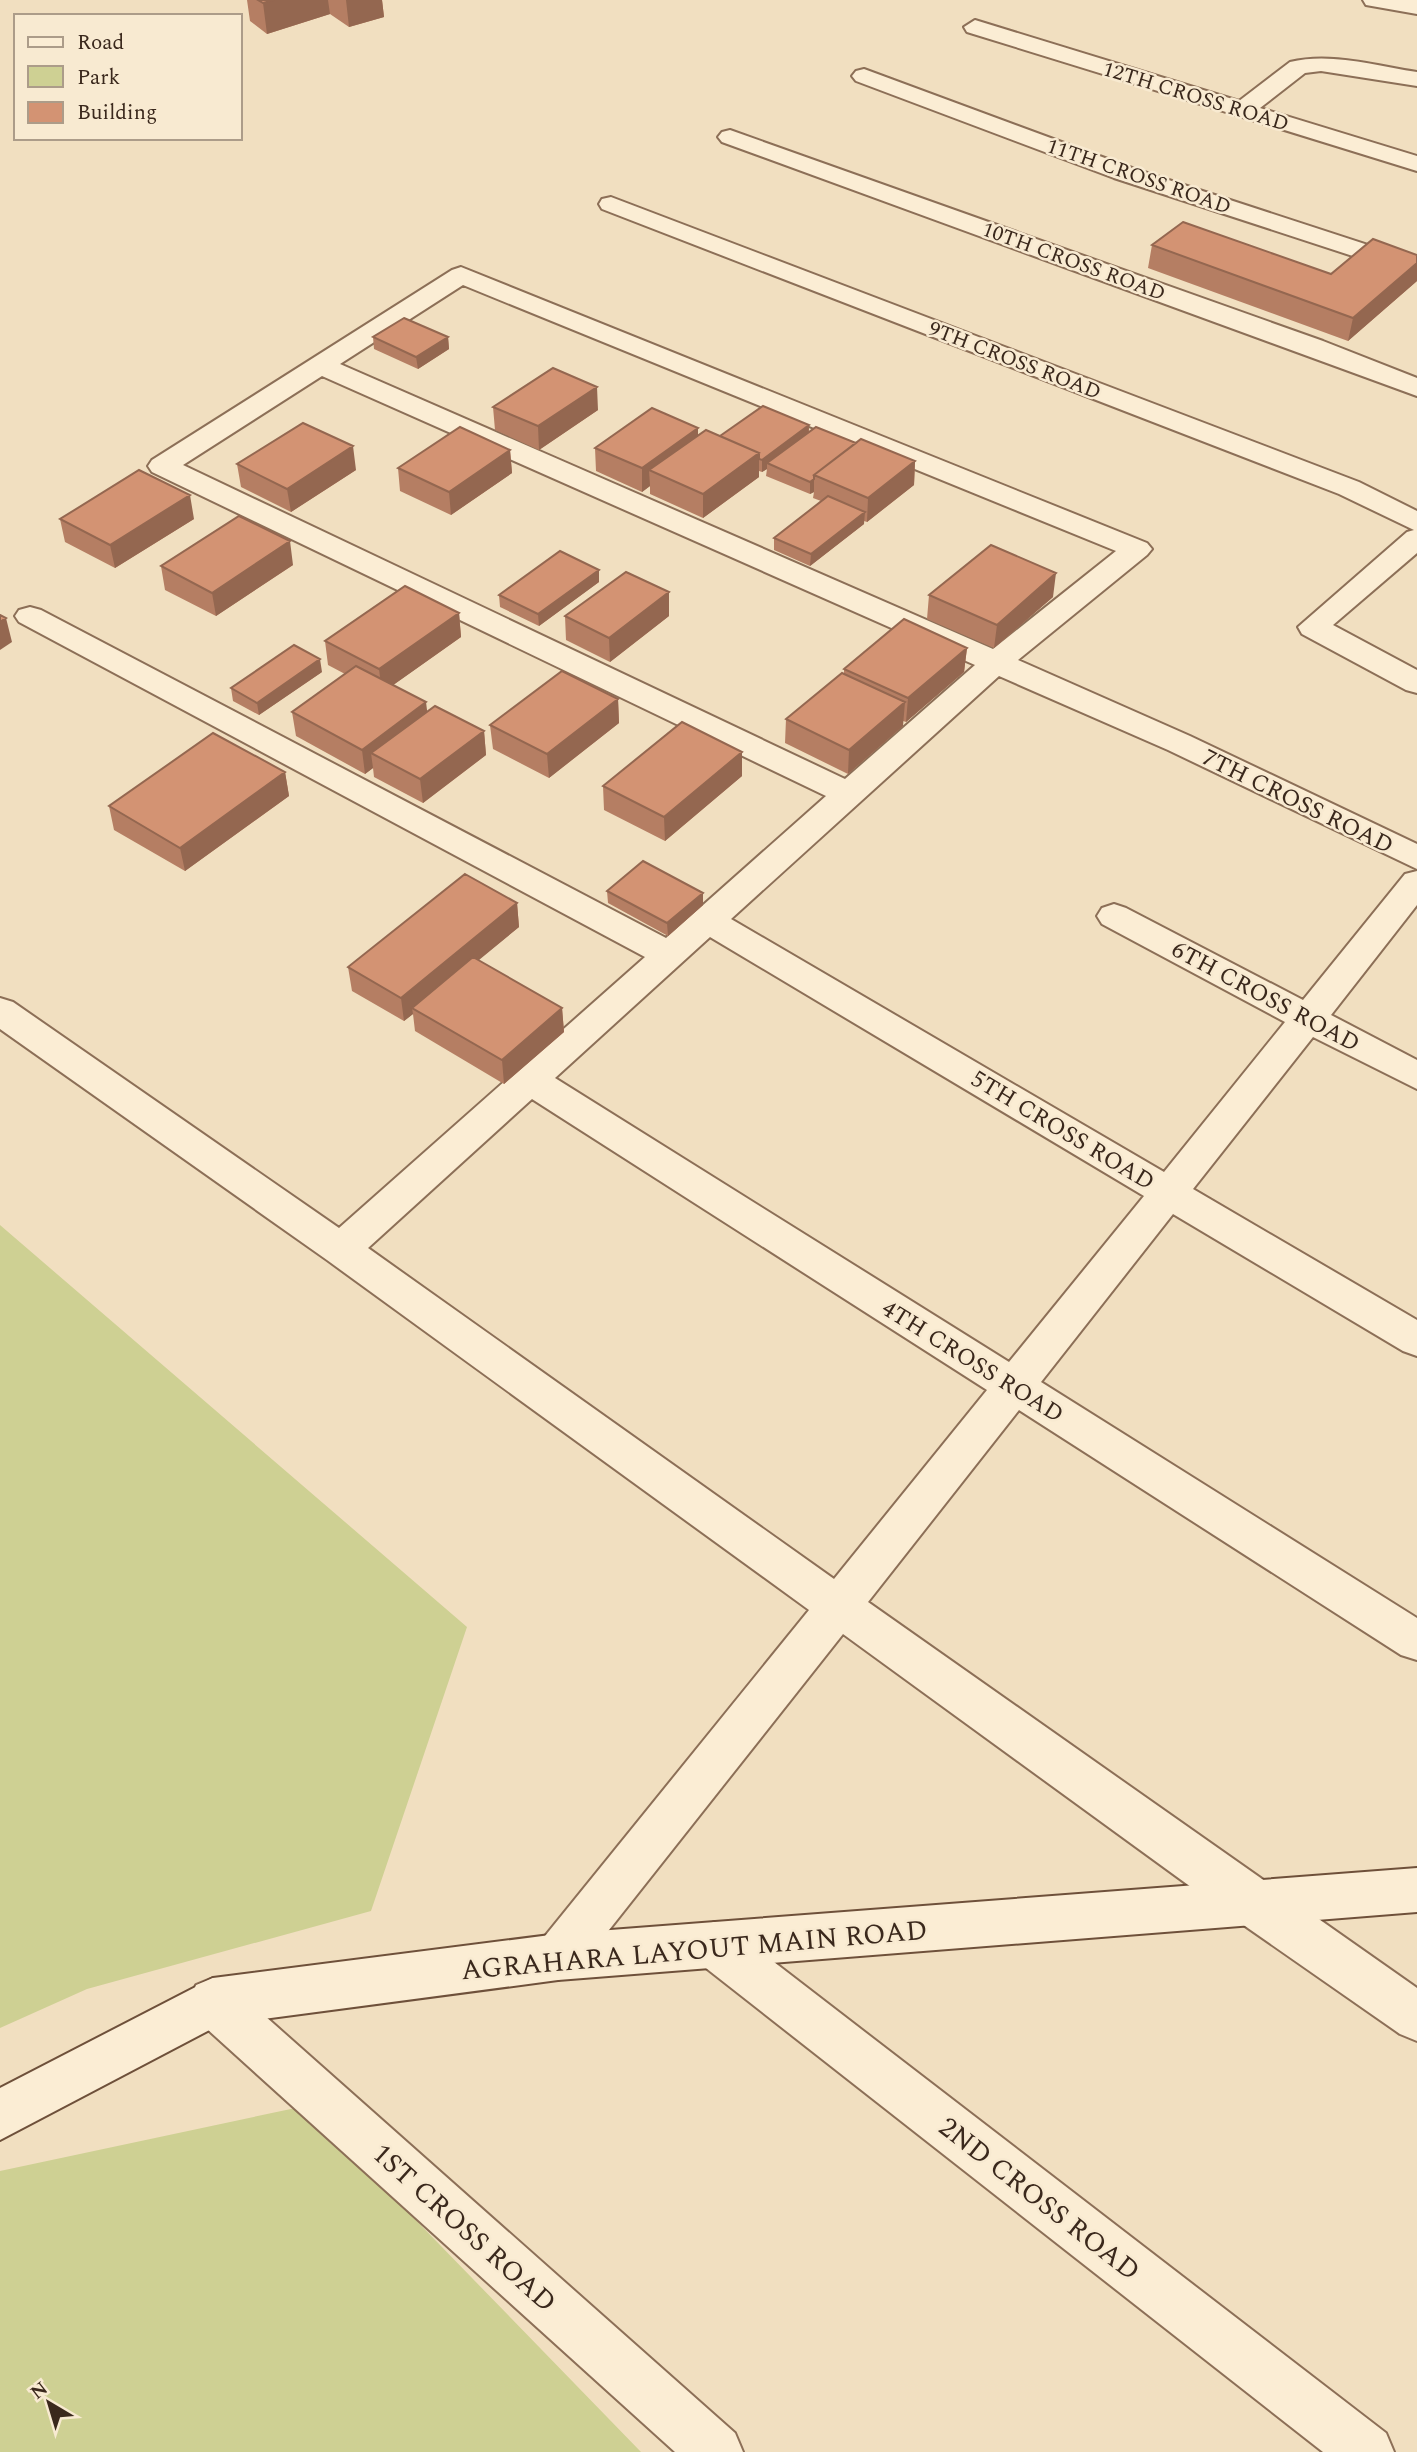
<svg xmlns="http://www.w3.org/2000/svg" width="1417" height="2452" font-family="Spectral,serif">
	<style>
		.green { fill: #ced093 }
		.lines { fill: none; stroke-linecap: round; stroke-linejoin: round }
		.street-casing { stroke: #8c6f57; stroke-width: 4 }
		.secondary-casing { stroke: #6e503a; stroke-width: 4 }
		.street { fill: #fbedd4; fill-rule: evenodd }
		.secondary { fill: #fbedd4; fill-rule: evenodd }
		.wall { fill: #b57e63 }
		.shaded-wall { fill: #946750 }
		.building { fill: #d39373; stroke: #946750; stroke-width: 2 }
		.labels { text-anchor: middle; stroke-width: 5; stroke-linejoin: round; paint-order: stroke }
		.far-street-label { font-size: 21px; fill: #3a281c; stroke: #f8ead1 }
		.street-label { font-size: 24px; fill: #3a281c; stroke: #f8ead1 }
		.near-street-label { font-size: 28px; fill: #3a281c; stroke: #f8ead1 }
	</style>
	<rect width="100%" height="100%" fill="#f1dfc0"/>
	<path class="green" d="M0 1225 467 1627 371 1911 87 1989 0 2028Z
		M305 2106 641 2452H0V2171Z"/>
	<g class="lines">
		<defs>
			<path id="street" d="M1363 0H1417V14L1366 5Z
				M975 20 1239 101 1290 62C1331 52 1376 66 1417 72V86L1321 71 1305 73 1260 108 1417 156V171L967 32 964 27Z
				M864 69 1132 168 1417 261V277L1114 178 856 81 852 76 856 71Z
				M730 130 1323 341 1417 378V396L722 142 718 137 722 132Z
				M611 197 1359 482 1417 511V553L1333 625 1417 670V693L1406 690 1302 634 1298 627 1407 532 1414 530 1339 494 602 209 599 204 602 199Z
				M461 267 1147 543 1152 549 1147 555 1018 660 1190 736 1417 844V869L1168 750 999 676 731 919 1164 1172 1285 1022 1102 924 1097 916 1102 908 1114 904 1126 908 1303 1000 1405 874 1417 871V905L1331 1015 1417 1060V1089L1313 1037 1193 1189 1417 1320V1356L1403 1351 1173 1214 1041 1382 1417 1618V1660L1401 1655 1019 1410 868 1602 1417 1988V2041L1400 2034 1235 1919 843 1634 575 1973 558 1980 541 1973 534 1957 541 1941 809 1610 327 1260 0 1029V998L13 1002 339 1228 645 957 19 622 15 616 19 610 30 607 41 610 666 938 826 796 152 472 148 466 152 460 452 270ZM463 285 1116 551 993 649 340 364ZM322 376 975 665 845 779 183 465ZM710 937 1144 1196 1009 1362 555 1078ZM532 1099 987 1390 834 1579 368 1248Z
				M714 1922 731 1929 1386 2433 1394 2452H1323L697 1961 690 1945 697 1929Z
				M213 1978 230 1985 735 2433 743 2452H675L196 2019 189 2002 196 1985Z"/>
			<path id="secondary" d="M1417 1868V1912L558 1980 219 2025 0 2140V2088L213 1978 558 1934Z"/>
		</defs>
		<use href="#street" class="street-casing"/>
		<use href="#secondary" class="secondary-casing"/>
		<use href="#street" class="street"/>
		<use href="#secondary" class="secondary"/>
	</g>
	<path class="wall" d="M247 0H382L384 17 349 27 330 14 267 34 250 21Z
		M1152 245 1331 274 1417 255V281L1348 341 1148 268Z
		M373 337H448L449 349 418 369 374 349Z
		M493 407 598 410 539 450 495 430Z
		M809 425V432L856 443 915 461 914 485 867 522 864 521V524L810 566 774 550V538L821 501 813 498 814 492 810 494 766 476 767 469 762 472 759 471V477L703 518 650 494V486L642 492 596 471 595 448 698 428V435L720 436Z
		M510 450 512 473 451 515 400 491 398 468Z
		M237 464 356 470 291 512 241 487Z
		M60 519H194L115 568 65 542Z
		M293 565 216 616 165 590 161 566Z
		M599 582 539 626 500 607 499 595Z
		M929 595 1053 597 994 648 927 619Z
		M459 613 461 637 393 685 427 712 484 731 486 755 423 803 374 777 373 768 365 774 296 736 292 712 345 674 328 665 325 641Z
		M565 616H669L610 662 566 640Z
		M967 648 964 672 906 722 903 721V726L848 774 785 743 786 719 844 674V669Z
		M322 672 259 715 233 701 231 688Z
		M618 699 619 723 549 778 493 749 490 725Z
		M285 772 289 796 185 871 114 830 109 806Z
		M742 776 665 841 604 810 603 786Z
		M607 891 703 905 668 936 608 903Z
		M517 903 519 927 478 960 562 1008 564 1032 504 1084 415 1031 413 1014 404 1021 352 991 348 967Z"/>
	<path class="shaded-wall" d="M274 0H328L330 14 267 34 263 3Z
		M346 0H382L384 17 349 27Z
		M1417 263V281L1348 341 1353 318Z
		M448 337 449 349 418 369 416 357Z
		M597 387 598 410 539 450 538 426Z
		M809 425 808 438 767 463V469L762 472V460Z
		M698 428V452L649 470 650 486 642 492V468Z
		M353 446 356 470 291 512 287 489Z
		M510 450 512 473 451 515 449 492Z
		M759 453V477L703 518V494Z
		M915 461 914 485 867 522 868 498Z
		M814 479V492L810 494V482Z
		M190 495 194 519 115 568 110 545Z
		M865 512 864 524 810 566 811 554Z
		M290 541 293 565 216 616 212 593Z
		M599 570V582L539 626 538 614Z
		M1056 573 1053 597 994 648 997 625Z
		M669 592V616L610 662 609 638Z
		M459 613 461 637 382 693 379 669Z
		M6 618 12 642 0 650V622Z
		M967 648 964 672 906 722 908 698Z
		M320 659 322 672 259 715 257 703Z
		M618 699 619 723 549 778 547 754Z
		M426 702 429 726 371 753 373 768 365 774 362 750Z
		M905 702 903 726 848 774 849 750Z
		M484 731 486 755 423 803 420 779Z
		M742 752V776L665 841 664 817Z
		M285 772 289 796 185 871 180 848Z
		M703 893V905L668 936 667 923Z
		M517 903 519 927 417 1011 412 1008 413 1014 404 1021 401 998Z
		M562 1008 564 1032 504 1084 502 1060Z"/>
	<path class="building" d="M258 0H274L263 3Z
		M1183 222 1331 274 1373 239 1417 255V263L1353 318 1152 245Z
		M404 318 448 337 416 357 373 337Z
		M553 368 597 387 538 426 493 407Z
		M763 406 809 425 762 460 759 459V453L720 436Z
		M652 408 698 428 642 468 595 448Z
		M303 423 353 446 287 489 237 464Z
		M460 427 510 450 449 492 398 468Z
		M816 427 856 443 814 475V479L810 482 767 463Z
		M706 430 759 453 703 494 649 470Z
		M861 439 915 461 868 498 814 475Z
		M139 470 190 495 110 545 60 519Z
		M828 496 865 512 811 554 774 538Z
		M239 516 290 541 212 593 161 566Z
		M991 545 1056 573 997 625 929 595Z
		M560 551 599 570 538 614 499 595Z
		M626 572 669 592 609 638 565 616Z
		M405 586 459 613 379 669 325 641Z
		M0 615 6 618 0 622Z
		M904 619 967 648 908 698 844 669Z
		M294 645 320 659 257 703 231 688Z
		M356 666 426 702 362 750 292 712Z
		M562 671 618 699 547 754 490 725Z
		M842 673 905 702 849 750 786 719Z
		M435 706 484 731 420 779 371 753Z
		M682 722 742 752 664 817 603 786Z
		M213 733 285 772 180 848 109 806Z
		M643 861 703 893 667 923 607 891Z
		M465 874 517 903 401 998 348 967Z
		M473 957 562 1008 502 1060 412 1008Z"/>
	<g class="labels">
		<g class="far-street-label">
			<text transform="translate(1196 96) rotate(17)" y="7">12TH CROSS ROAD</text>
			<text transform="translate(1139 176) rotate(19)" y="7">11TH CROSS ROAD</text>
			<text transform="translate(1074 261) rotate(20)" y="7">10TH CROSS ROAD</text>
			<text transform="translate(1015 360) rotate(21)" y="7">9TH CROSS ROAD</text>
		</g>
		<g class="street-label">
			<text transform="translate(1298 801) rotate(26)" y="8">7TH CROSS ROAD</text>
			<text transform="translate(1266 996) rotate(28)" y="8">6TH CROSS ROAD</text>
			<text transform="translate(1063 1130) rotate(31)" y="8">5TH CROSS ROAD</text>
			<text transform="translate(973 1361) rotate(32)" y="8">4TH CROSS ROAD</text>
		</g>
		<g class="near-street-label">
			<text transform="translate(694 1949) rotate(-5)" y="10">AGRAHARA LAYOUT MAIN ROAD</text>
			<text transform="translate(1040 2198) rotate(38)" y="10">2ND CROSS ROAD</text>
			<text transform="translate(465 2227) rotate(42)" y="10">1ST CROSS ROAD</text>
		</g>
	</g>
	<rect x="14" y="14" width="228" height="126" fill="#f8ead1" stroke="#ac9c89" stroke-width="2"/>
	<rect x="28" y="37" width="35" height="10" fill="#fbedd4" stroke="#ac9c89" stroke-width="2"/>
	<text x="77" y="49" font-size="21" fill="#3a281c">Road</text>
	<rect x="28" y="66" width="35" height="21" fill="#ced093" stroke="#ac9c89" stroke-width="2"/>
	<text x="77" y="84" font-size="21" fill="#3a281c">Park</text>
	<rect x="28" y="102" width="35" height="21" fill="#d39373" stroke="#ac9c89" stroke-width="2"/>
	<text x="77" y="119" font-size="21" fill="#3a281c">Building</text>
	<g transform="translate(49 2403) rotate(322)" stroke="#f8ead1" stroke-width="5" paint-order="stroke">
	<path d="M0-5L12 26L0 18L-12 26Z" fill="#3a281c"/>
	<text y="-10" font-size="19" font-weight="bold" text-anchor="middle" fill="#3a281c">N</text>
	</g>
</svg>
